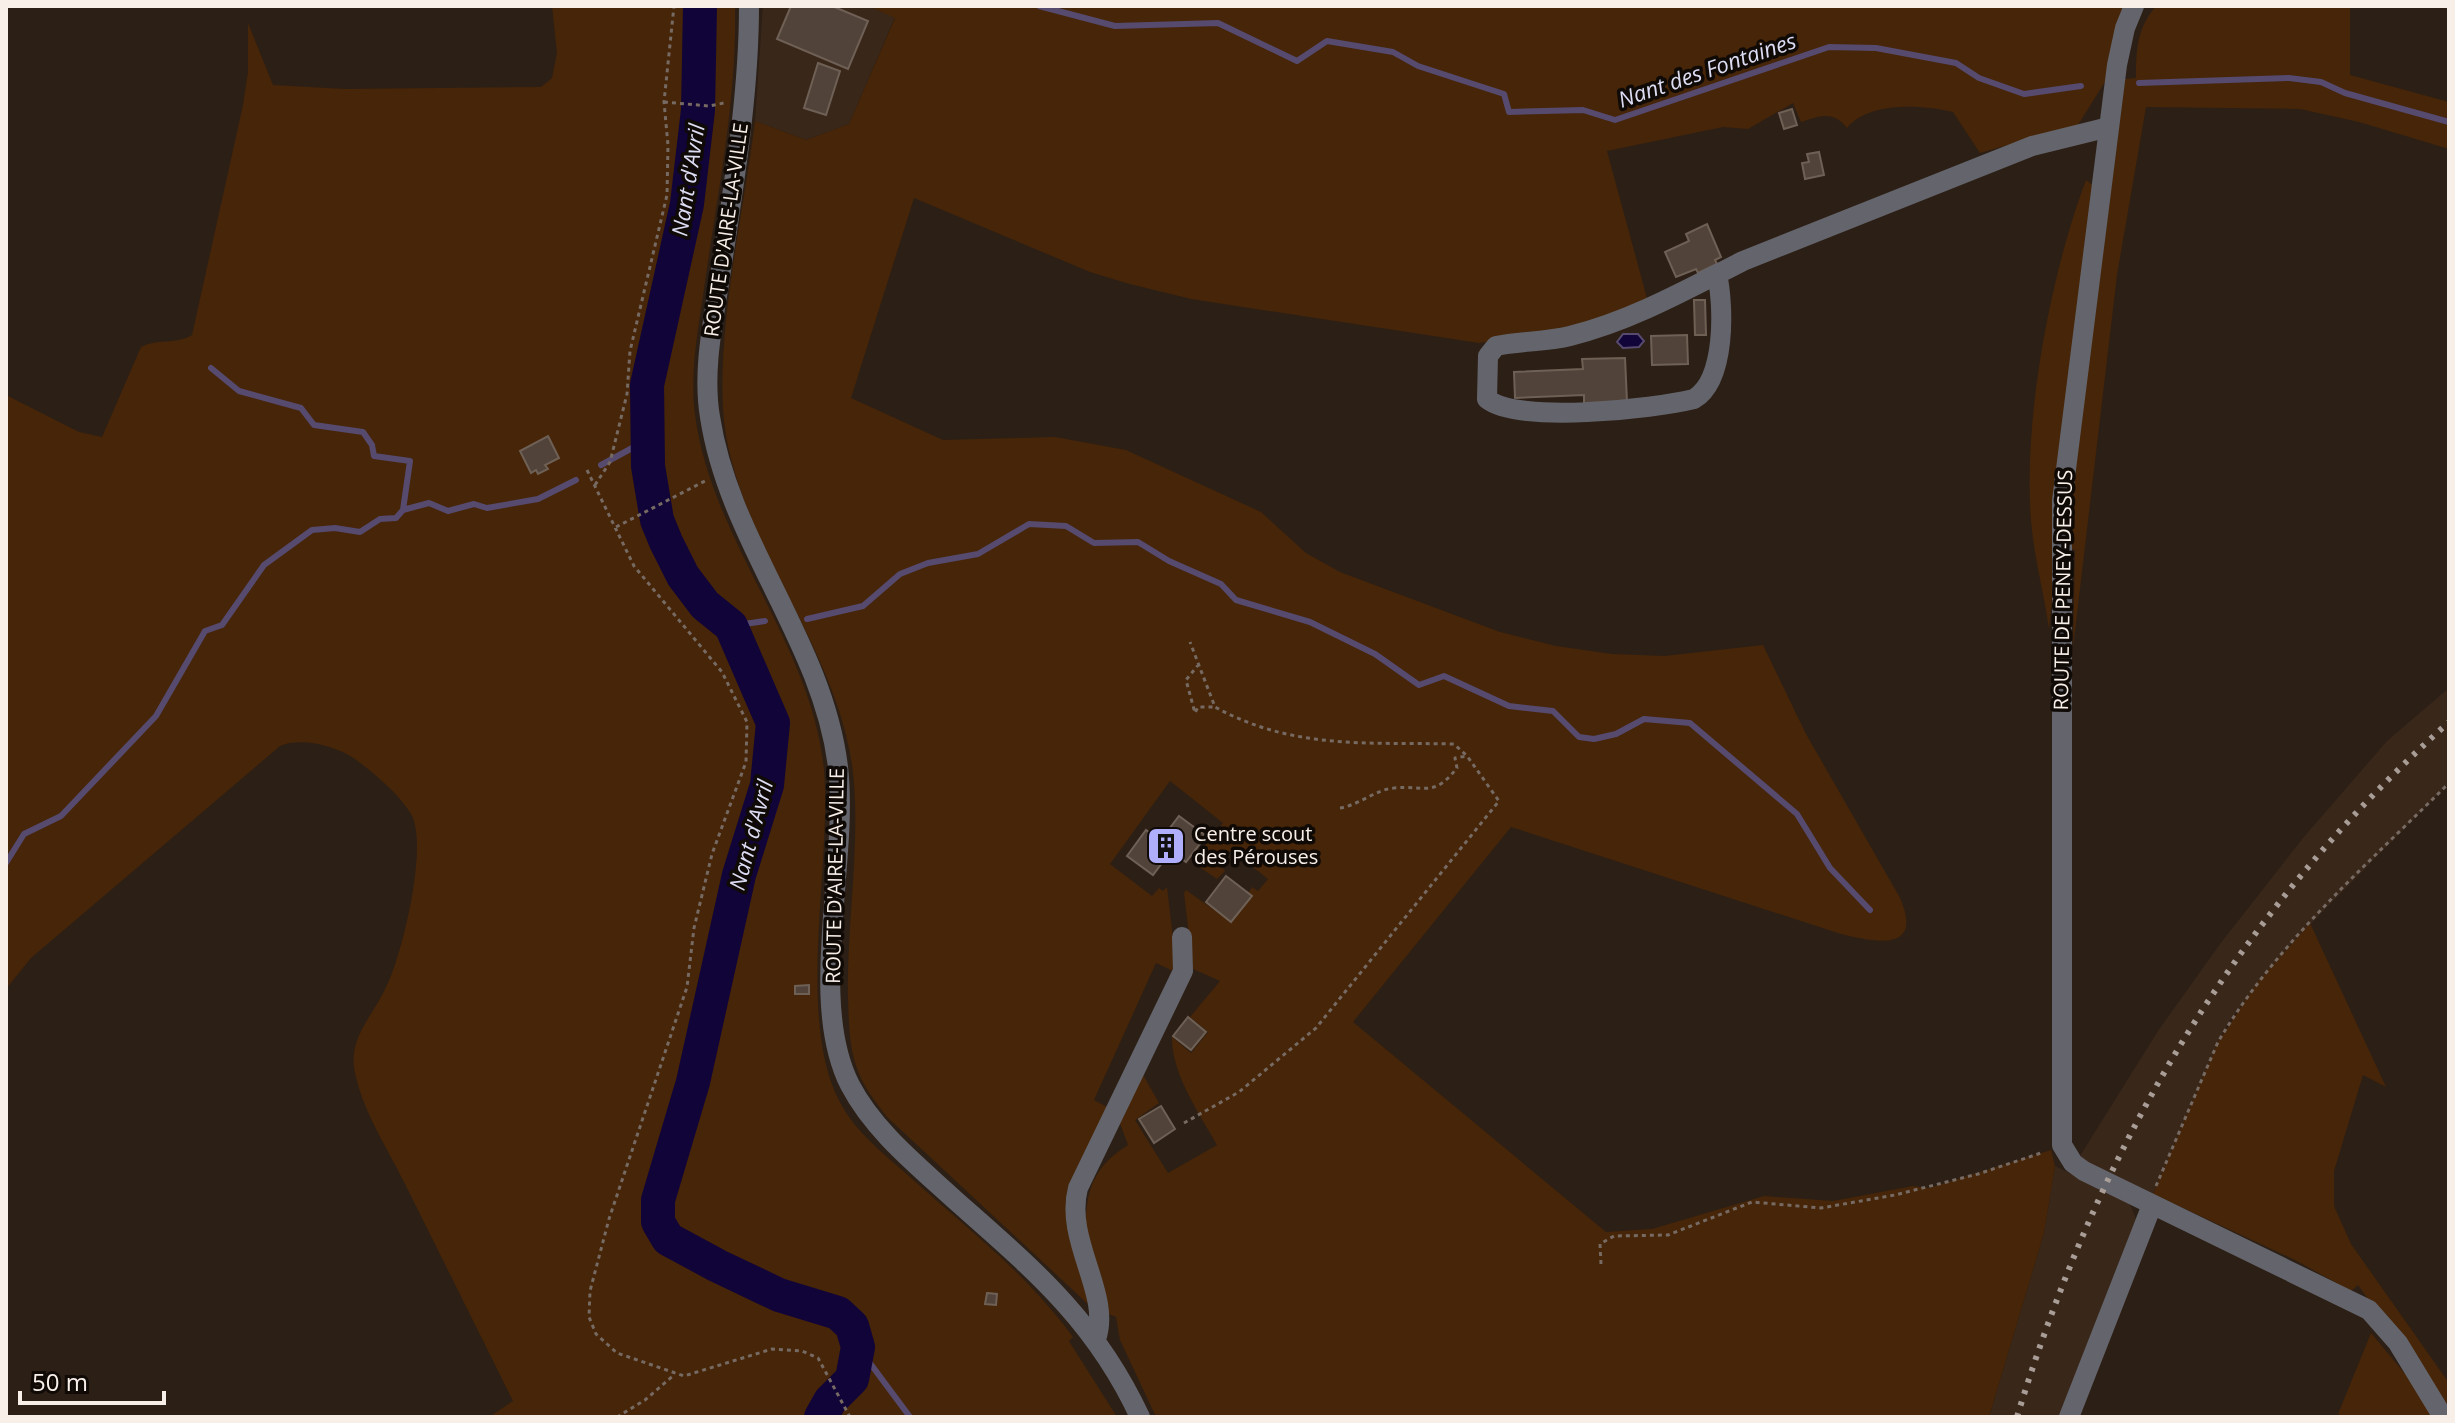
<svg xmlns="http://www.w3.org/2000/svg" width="2455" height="1423" font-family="'Open Sans',sans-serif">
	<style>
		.built { fill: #39271a }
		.green { fill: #462508; fill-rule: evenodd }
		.water { fill: #110439; stroke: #564a6e; stroke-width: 2 }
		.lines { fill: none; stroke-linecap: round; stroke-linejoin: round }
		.stream { stroke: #564a6e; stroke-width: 6 }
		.river { stroke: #110439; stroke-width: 34 }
		.building { fill: #514339; stroke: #6f6056; stroke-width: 2 }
		.path { stroke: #766a62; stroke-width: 3; stroke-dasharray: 4 4; stroke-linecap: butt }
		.minor { stroke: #64656c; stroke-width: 20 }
		.rail { stroke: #a99e97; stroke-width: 6; stroke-dasharray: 4 8; stroke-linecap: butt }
		.labels { text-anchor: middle; stroke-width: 7; stroke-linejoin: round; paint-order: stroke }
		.street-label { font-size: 20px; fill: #f8efe9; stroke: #100a07 }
		.poi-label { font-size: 20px; fill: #f8efe9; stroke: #100a07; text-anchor: start }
		.water-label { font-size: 22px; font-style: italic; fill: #dcddf3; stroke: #100a07 }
	</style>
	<rect width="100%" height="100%" fill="#2c1f16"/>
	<path class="built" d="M763 6H868L895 17 849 124 806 140 755 121Z
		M2449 688V783L2289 946 2230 1020 2218 1042 2153 1194 2086 1164 2080 1156 2158 1031 2220 944 2303 838 2387 741Z
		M2055 1166 2129 1202 2136 1219 2060 1417H1989L2044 1233Z"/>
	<path class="green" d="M552 6H735C737 96 719 186 706 275 700 321 689 368 695 414 711 541 812 643 824 770 832 864 795 1022 841 1104 857 1134 887 1156 911 1178 968 1229 1028 1275 1073 1337L1069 1341 1117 1417H489L513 1401C477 1329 441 1256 405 1184 388 1149 363 1112 355 1073 347 1038 374 1015 387 985 402 955 429 844 411 814 399 794 374 773 355 759 335 746 302 737 280 746L31 958 6 989V395L79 432 102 437 141 347C158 338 175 345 192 335L243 105 248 72V23L273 85 345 89 541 87 552 78 557 53Z
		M868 6H2124L2108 77 2078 125 1980 153 1953 112C1923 105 1869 101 1847 128 1833 110 1820 116 1801 122L1793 103 1748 129 1723 127 1607 151 1648 302 1568 331 1479 343 1191 299 1126 283 1090 272 914 198 851 398 943 440 1055 437 1126 450 1261 512 1306 553 1340 572 1500 632 1556 646 1612 654 1664 656 1763 645 1806 734 1899 896C1925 952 1877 943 1841 934L1511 827 1353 1022 1606 1232 1652 1229 1764 1196 1833 1201 1913 1186 1929 1188 2051 1150 2055 1166 2044 1233 1989 1417H1156L1120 1340 1116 1317 1090 1306 887 1117C876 1102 864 1088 858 1071 849 1049 849 1024 848 1000 846 924 862 838 852 765 834 640 731 534 723 409 718 320 744 211 755 121L806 140 849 124 895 18ZM1170 781 1223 823 1192 862 1217 879 1225 871 1219 864 1231 850 1268 879 1258 891 1252 887 1231 922 1186 890 1184 893 1193 969 1220 981 1190 1017 1208 1032 1191 1053 1172 1037C1171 1073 1200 1115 1217 1145L1168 1173 1135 1120 1159 1103 1142 1073 1118 1118 1128 1145C1088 1170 1086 1196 1085 1239L1069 1237 1066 1199 1109 1108 1094 1100 1156 963 1177 973 1167 887 1163 891 1159 888 1152 896 1110 864Z
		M2156 6H2350V75L2449 102V149L2359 122 2300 109 2146 107 2117 275 2073 648 2075 550 2068 548 2069 512 2125 79 2136 78C2136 50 2137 28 2156 6Z
		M2086 180 2094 186 2049 629C2044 593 2034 557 2031 521 2023 419 2050 276 2086 180Z
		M2310 923 2386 1087 2363 1075 2334 1171V1206L2351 1244 2449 1383V1411L2358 1285 2351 1291 2295 1260 2153 1194 2218 1042 2257 983Z
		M2371 1333 2406 1375 2433 1417H2344L2338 1414Z"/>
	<path class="water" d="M1623 334H1638L1644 341 1639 347 1623 348 1617 342Z"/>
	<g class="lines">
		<path class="stream" d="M1039 6 1115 26 1218 23 1297 61 1327 41 1393 52 1418 66 1504 94 1509 112 1583 110 1615 120 1829 47 1876 48 1956 63 1979 78 2024 94 2081 86
			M2139 83 2289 78 2321 82 2345 93 2449 122
			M211 368 239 391 301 408 314 425 363 432 372 445 374 456 410 461 403 510
			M601 465 645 441
			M807 619 863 606 900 574 928 563 978 554 1029 524 1066 526 1094 543 1138 542 1169 561 1221 584 1236 600 1310 622 1375 654 1419 685 1444 676 1509 706 1553 711 1579 737 1594 739 1616 734 1644 719 1690 723 1797 814 1830 868 1870 910
			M731 626 765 621
			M6 863 24 834 61 816 156 716 205 631 222 625 264 565 312 530 335 528 360 532 380 519 396 518 403 510 429 503 448 511 474 504 487 508 538 499 576 480
			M858 1347 910 1417"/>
		<path class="river" d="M700 6 698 110 687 204 647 385 648 466 657 520 666 542 683 576 705 605 731 626 773 723 767 785 739 875 693 1082 658 1200V1222L668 1239 718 1266 779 1295 838 1313 852 1326 858 1347 852 1379 830 1401 821 1417"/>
	</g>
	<path class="building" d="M791 6H832L868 21 848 69 777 39Z
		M818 63 840 71 826 115 804 108Z
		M1792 109 1797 125 1784 129 1779 113Z
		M1819 152 1824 175 1805 179 1802 163 1809 162 1807 154Z
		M1707 224 1721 257 1715 260 1717 264 1698 273 1696 269 1676 277 1665 252 1689 241 1686 234Z
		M1694 300H1705L1706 335H1695Z
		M1687 335 1688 364 1652 365 1651 336Z
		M1625 358 1627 402 1584 403V395L1515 398 1514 372 1583 369 1582 359Z
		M548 436 559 458 545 465 548 469 538 474 536 470 531 473 520 451Z
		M1179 816 1206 836 1186 862 1171 851 1153 875 1127 856 1146 830 1160 841Z
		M1226 876 1252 896 1231 922 1206 902Z
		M809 985V994H795V986Z
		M1188 1017 1206 1032 1191 1050 1173 1036Z
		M1161 1106 1175 1129 1154 1143 1139 1119Z
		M987 1293 997 1294 996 1305 985 1304Z"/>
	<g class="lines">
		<path class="path" d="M664 102 709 106 724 103
			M587 470 634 566 722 672 747 722 746 762 712 854 694 928 687 987 609 1219 590 1291 589 1317 596 1334 617 1353 684 1376 772 1349 802 1351 818 1358 850 1417
			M595 485 610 462 627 394 630 351 667 195 668 145 664 102 674 6
			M616 527 705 481
			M1199 664 1186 680 1195 713 1198 707H1215
			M1340 808C1359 805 1377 789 1394 788 1426 785 1433 798 1457 768L1455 758 1467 756
			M1184 1123 1239 1092 1316 1028 1499 801 1467 756 1454 744C1367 742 1293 750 1215 707L1190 642
			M2156 1186 2218 1042C2277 942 2368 864 2449 783
			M1601 1264 1600 1244 1614 1236 1668 1235 1752 1202 1821 1208 1895 1195 1978 1174 2044 1152
			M617 1417 645 1400 674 1375"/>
		<path class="minor" d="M749 6C749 94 734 183 721 270 714 318 702 369 710 417 729 542 823 642 838 767 849 861 807 1001 850 1085 874 1131 917 1165 955 1200 1033 1269 1095 1320 1140 1417
			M2134 6 2125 28 2117 65 2062 501V1145L2073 1163 2084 1171 2369 1310 2398 1343 2443 1417
			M1717 274C1724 306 1726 380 1694 399 1653 409 1518 424 1487 399L1488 356 1496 346C1520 341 1546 342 1570 336 1631 321 1688 289 1743 261L2032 146 2109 127
			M1096 1339C1112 1294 1064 1241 1078 1188L1183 971 1182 937
			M2069 1417 2152 1205"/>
		<path class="rail" d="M2017 1417C2100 1144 2236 913 2449 722"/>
	</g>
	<defs>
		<symbol id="building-square" viewBox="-11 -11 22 22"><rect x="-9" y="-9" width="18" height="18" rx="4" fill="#afaefa" stroke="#100a07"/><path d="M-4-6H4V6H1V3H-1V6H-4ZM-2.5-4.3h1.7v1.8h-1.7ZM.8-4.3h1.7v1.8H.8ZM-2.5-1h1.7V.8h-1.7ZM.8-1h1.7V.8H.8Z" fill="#111"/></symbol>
	</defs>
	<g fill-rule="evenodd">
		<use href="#building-square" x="1144" y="824" width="44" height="44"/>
	</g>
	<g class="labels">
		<g class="street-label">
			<text transform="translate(726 230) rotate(-82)" y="7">ROUTE D'AIRE-LA-VILLE</text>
			<text transform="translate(2063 590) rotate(-89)" y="7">ROUTE DE PENEY-DESSUS</text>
			<text transform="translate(835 876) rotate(-89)" y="7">ROUTE D'AIRE-LA-VILLE</text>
		</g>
		<g class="poi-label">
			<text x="1194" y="841">Centre scout<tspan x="1194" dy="23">des Pérouses</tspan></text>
		</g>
		<g class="water-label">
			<text transform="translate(1707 70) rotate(-19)" y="8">Nant des Fontaines</text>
			<text transform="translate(688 180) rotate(-81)" y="8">Nant d'Avril</text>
			<text transform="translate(751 835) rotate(-75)" y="8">Nant d'Avril</text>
		</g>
	</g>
	<rect width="2455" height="1423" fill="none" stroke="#f8efe9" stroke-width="16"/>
	<path d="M20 1391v12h144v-12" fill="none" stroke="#f8efe9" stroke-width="4"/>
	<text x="32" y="1391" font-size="24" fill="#f8efe9" stroke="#100a07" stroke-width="6" paint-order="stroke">50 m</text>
</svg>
